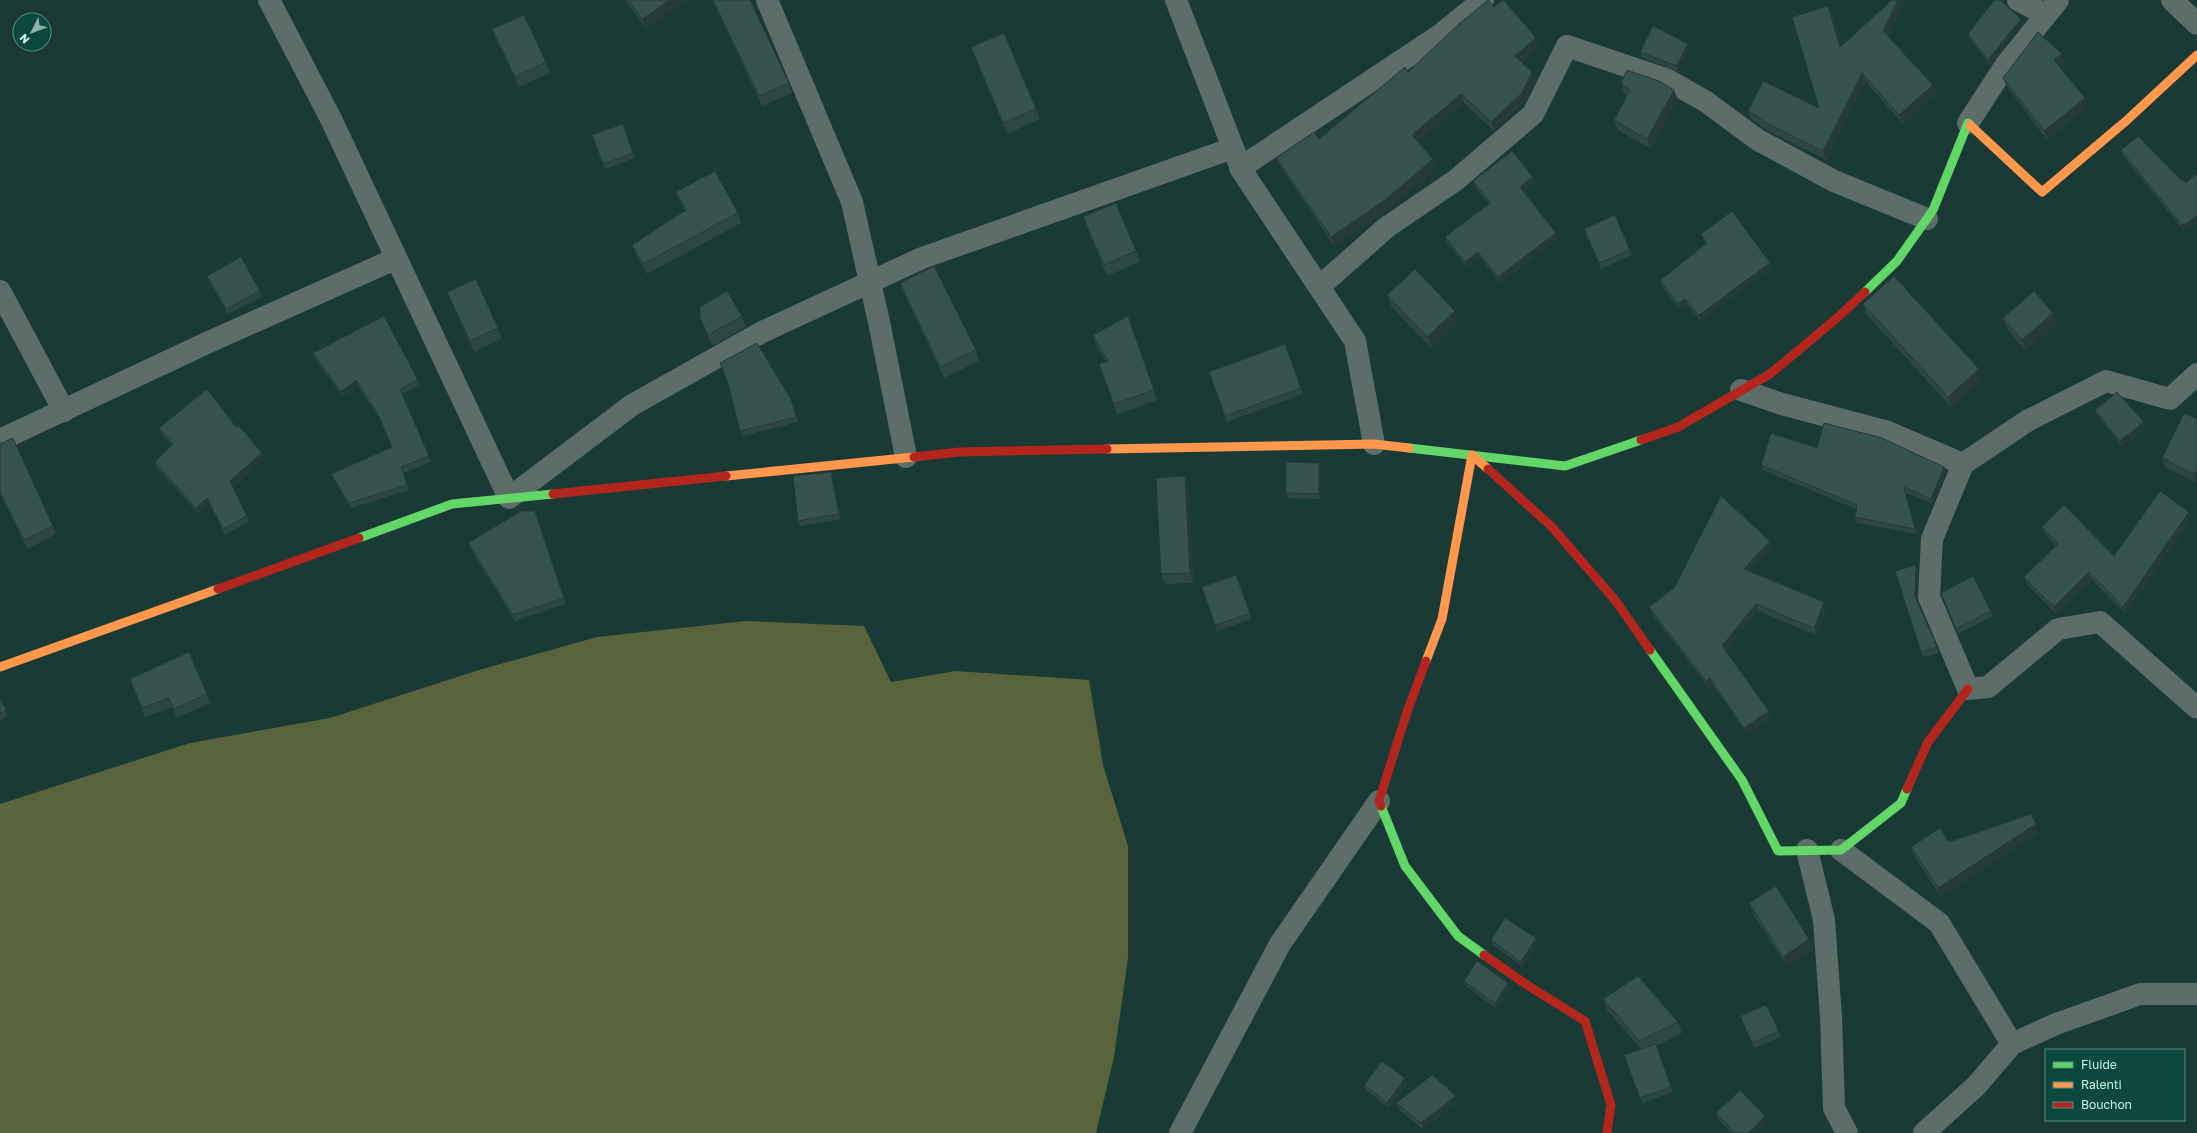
<svg xmlns="http://www.w3.org/2000/svg" width="2197" height="1133" font-family="'Golos Text',sans-serif">
	<style>
		.green { fill: #59643c }
		.lines { fill: none; stroke-linecap: round; stroke-linejoin: round }
		.street { stroke: #5d6d6a; stroke-width: 22 }
		.fast { stroke: #63d668; stroke-width: 9 }
		.slow { stroke: #ff974d; stroke-width: 9 }
		.jam { stroke: #b3261e; stroke-width: 9 }
		.wall { fill: #2e4745 }
		.shaded-wall { fill: #263a38 }
		.building { fill: #365350; stroke: #263a38 }
	</style>
	<rect width="100%" height="100%" fill="#1a3a35"/>
	<path class="green" d="M746 621 864 626 891 682 956 671 1089 680 1103 765 1128 846V958L1114 1057 1096 1133H0V804L190 743 330 718 479 670 597 637Z"/>
	<g class="lines">
		<path class="street" d="M269 0 331 119 509 498 632 405 762 332 922 258 1233 148
			M767 0 852 202 879 322 906 457
			M1176 0 1238 161
			M2018 0 2046 15
			M2172 0 2197 24
			M1968 123 2005 66 2058 0
			M1319 287 1387 227 1456 180 1533 114 1567 46 1668 80 1705 101 1758 140 1834 181 1927 219
			M0 291 64 411
			M2197 374 2170 399 2106 381 2027 421 1963 464 1932 539 1929 597 1968 689 1988 687 2058 629 2100 622 2197 708
			M1741 390 1782 404 1888 432 1963 464
			M0 440 211 341 395 259
			M1374 444 1355 341 1240 168 1440 35 1483 0
			M1807 850 1824 920 1831 1017 1834 1108 1847 1133
			M1841 850 1939 923 2012 1044 1976 1086 1924 1133
			M2012 1044 2056 1024 2140 994H2197
			M1180 1133 1280 944 1379 801"/>
		<path class="fast" d="M1865 292 1897 261 1933 210 1968 123 1970 125
			M1409 448 1565 466 1641 440
			M359 538 452 504 553 494
			M1650 650 1742 780 1778 851 1841 850 1901 803 1907 789
			M1381 806 1405 866 1458 936 1484 955"/>
		<path class="slow" d="M1970 125 2042 192 2126 121 2197 55
			M1107 449 1374 444 1409 448
			M726 476 914 457
			M1426 661 1442 619 1472 455 1488 469
			M0 667 218 589"/>
		<path class="jam" d="M1641 440 1678 427 1770 374 1837 318 1865 292
			M914 457 959 452 1107 449
			M1488 469 1552 527 1615 600 1650 650
			M553 494 726 476
			M218 589 359 538
			M1907 789 1928 742 1968 689
			M1381 806 1379 801 1407 712 1426 661
			M1484 955 1527 985 1585 1021 1611 1105 1607 1133"/>
	</g>
	<path class="wall" d="M625 0H688L646 29Z
		M712 0H750L789 83 792 93 762 106Z
		M1892 0H1903L1904 4 1888 36 1933 85 1936 94 1903 124 1866 82 1827 160 1770 132 1752 120 1748 111 1819 108 1828 6 1832 15 1841 46Z
		M1494 7 1536 38 1539 47 1522 62 1536 81 1525 102 1494 131 1464 103 1418 142 1437 168 1388 209 1334 246 1280 166 1276 158 1319 139Z
		M2021 19 2023 24 1990 65 1970 39 1968 34Z
		M492 29 546 62 550 73 519 87 496 40Z
		M971 47 1036 109 1040 119 1007 134 975 58Z
		M1690 49 1679 72 1642 58 1640 52Z
		M2065 63 2060 67 2088 107 2047 140 2007 87 2003 78Z
		M1621 83 1678 100 1651 149 1618 130 1614 120 1627 96 1624 94Z
		M623 124 635 158 605 169 592 135Z
		M2121 150 2182 181 2186 183 2197 173V223L2187 231 2186 229 2184 231 2123 156Z
		M1473 181 1535 182 1524 191 1558 239 1500 283 1480 257 1467 267 1447 243 1445 237 1489 205 1475 187Z
		M676 192 738 213 741 223 647 274 636 255 632 245 685 211 680 202Z
		M1083 217 1136 251 1140 262 1107 276 1087 228Z
		M1584 229 1630 250 1632 255 1601 269Z
		M1701 234 1770 263 1772 268 1701 321 1687 304 1680 310 1662 286 1660 280 1706 244 1703 239Z
		M207 276 260 291 262 297 228 314 209 282Z
		M900 283 976 350 979 361 944 378 904 294Z
		M447 292 498 328 502 339 474 352 451 302Z
		M1387 295 1455 311 1459 322 1431 348 1391 306Z
		M1863 304 1979 369 1982 379 1952 408 1867 315Z
		M2053 313 2057 324 2026 351 2007 329 2003 318Z
		M742 316 746 327 712 346 700 318Z
		M1128 316 1157 400 1117 415 1099 364 1106 362 1096 345 1093 335Z
		M1285 344 1303 394 1227 422 1209 372Z
		M313 353 418 380 420 386 402 394 431 462 404 473 409 490 351 508 334 480 331 474 392 447 379 418 358 386 343 397 315 359Z
		M720 363 791 399 798 422 742 436 740 431 729 385Z
		M2095 410 2144 422 2146 428 2122 447 2097 415Z
		M2197 419V482H2196L2165 467 2162 458Z
		M159 428H237L262 453 264 459 233 487 247 516 249 521 225 535 209 503 198 513 157 468 155 462 172 445 161 434Z
		M0 443 53 526 56 534 27 549 0 494Z
		M1817 448 1944 467 1946 472 1933 504 1906 493 1917 534 1857 523 1855 517 1856 509 1763 470 1761 465Z
		M1319 463 1321 469V499L1288 498 1286 493Z
		M831 472 833 477 841 519 800 526 798 521Z
		M1188 487 1194 583 1165 584 1161 574Z
		M535 511 566 604 515 621 470 548 468 543Z
		M2192 519 2126 614 2092 580 2056 614 2027 584 2024 577 2056 546 2045 534 2042 527 2114 556Z
		M1773 548 1750 572 1827 608 1816 635 1758 611 1725 651 1771 718 1747 734 1713 685 1709 688 1652 614 1649 607Z
		M1916 565 1918 570 1917 601 1939 653 1923 657 1895 571Z
		M1236 575 1252 619 1217 631 1202 587Z
		M1943 598 1991 611 1993 616 1958 634Z
		M133 688 207 694 211 703 177 718 172 707 145 717Z
		M0 696 8 716 0 720Z
		M2039 833 1941 897 1914 856 1911 847 1949 842Z
		M1749 903 1809 939 1813 950 1787 967 1753 914Z
		M1536 938 1538 944 1523 967 1493 945 1491 940Z
		M1464 981 1508 983 1510 988 1497 1009 1466 986Z
		M1603 999 1678 1022 1682 1033 1656 1046 1673 1092 1642 1103 1624 1055 1641 1049 1607 1010Z
		M1740 1016 1779 1031 1781 1037 1754 1048Z
		M1405 1078 1407 1084 1389 1108 1366 1090 1364 1085Z
		M1458 1101 1423 1129 1398 1109 1396 1103Z
		M1716 1113 1767 1122 1756 1133H1731L1718 1119Z"/>
	<path class="shaded-wall" d="M670 0H688L646 29 642 19Z
		M1898 0H1903L1904 4 1886 40 1883 31Z
		M1828 6 1832 15 1843 56 1840 47Z
		M2021 19 2023 24 1990 65 1988 60Z
		M1536 38 1539 47 1518 65 1515 56Z
		M1688 44 1690 49 1679 72 1677 66Z
		M2062 54 2065 63 2058 69 2054 60Z
		M1532 72 1536 81 1525 102 1494 131 1491 122Z
		M1862 73 1866 82 1827 160 1823 151Z
		M1933 85 1936 94 1903 124 1899 115Z
		M1674 90 1678 100 1651 149 1647 139Z
		M1461 94 1464 103 1416 144 1412 135Z
		M2085 98 2088 107 2047 140 2044 131Z
		M1433 159 1437 168 1388 209 1334 246 1331 237Z
		M1533 177 1535 182 1522 192 1520 187Z
		M2197 215V223L2187 231 2185 225Z
		M2184 223 2186 229 2184 231 2182 225Z
		M1556 233 1558 239 1500 283 1498 277Z
		M1478 252 1480 257 1467 267 1465 262Z
		M1770 263 1772 268 1701 321 1699 315Z
		M1685 299 1687 304 1680 310 1678 304Z
		M1455 311 1459 322 1431 348 1427 337Z
		M2053 313 2057 324 2026 351 2022 340Z
		M1979 369 1982 379 1952 408 1948 397Z
		M356 380 358 386 343 397 341 392Z
		M2144 422 2146 428 2122 447 2120 441Z
		M262 453 264 459 232 487 230 481Z
		M1319 463 1321 469V499L1319 494Z
		M1944 467 1946 472 1933 504 1931 499Z
		M2197 470V482H2196L2193 474Z
		M831 472 833 477 841 519 839 514Z
		M1185 476 1188 487 1194 583 1190 573Z
		M1904 487 1906 493 1917 534 1915 529Z
		M207 498 209 503 198 513 196 508Z
		M2189 512 2192 519 2126 614 2123 607Z
		M1770 541 1773 548 1746 576 1744 569Z
		M1916 565 1918 570 1917 602 1915 596Z
		M2089 572 2092 580 2056 614 2054 607Z
		M1824 602 1827 608 1816 635 1814 628Z
		M1756 604 1758 611 1724 653 1722 646Z
		M1710 678 1713 685 1709 688 1706 681Z
		M1769 711 1771 718 1747 734 1744 728Z
		M2036 824 2039 833 1941 897 1938 888Z
		M1536 938 1538 944 1523 967 1521 962Z
		M1809 939 1813 950 1787 967 1783 957Z
		M1508 983 1510 988 1497 1009 1495 1004Z
		M1405 1078 1407 1084 1389 1108 1387 1103Z
		M1456 1096 1458 1101 1423 1129 1421 1123Z
		M1765 1116 1767 1122 1756 1133H1748Z"/>
	<path class="building" d="M628 0H670L642 19Z
		M713 0H750L789 83 759 96Z
		M1488 0 1494 7 1502 0H1504L1536 38 1515 56 1532 72 1522 93 1491 122 1461 94 1412 135 1433 159 1385 200 1331 237 1276 158 1314 132 1319 139 1405 67 1408 72 1459 24Z
		M1892 0H1898L1883 31 1933 85 1899 115 1862 73 1823 151 1767 123 1748 111 1763 81 1819 108 1792 17 1828 6 1840 47Z
		M1994 0H2000L2021 19 1988 60 1968 34Z
		M524 15 546 62 515 77 492 29Z
		M1653 26 1688 44 1677 66 1640 52Z
		M2038 32 2062 54 2054 60 2085 98 2044 131 2003 78Z
		M1004 33 1036 109 1003 123 971 47Z
		M1627 70 1659 81 1674 90 1647 139 1614 120 1630 90 1621 83Z
		M623 124 633 153 603 164 592 135Z
		M2138 136 2182 181 2183 180 2186 183 2197 173V215L2185 225 2184 223 2182 225 2121 150Z
		M1512 151 1533 177 1520 187 1556 233 1498 277 1478 252 1465 262 1445 237 1490 203 1473 181Z
		M715 171 738 213 643 264 632 245 686 210 676 192Z
		M1116 203 1136 251 1104 265 1083 217Z
		M1732 211 1770 263 1699 315 1685 299 1678 304 1660 280 1707 243 1701 234Z
		M1615 215 1630 250 1599 263 1584 229Z
		M241 257 260 291 226 309 207 276Z
		M934 266 976 350 940 367 900 283Z
		M1415 269 1455 311 1427 337 1387 295Z
		M1894 276 1979 369 1948 397 1863 304Z
		M476 279 498 328 470 341 447 292Z
		M727 291 742 316 708 335 700 318V307Z
		M2034 291 2053 313 2022 340 2003 318Z
		M384 316 418 380 400 389 429 456 401 467 407 485 349 503 331 474 392 447 377 412 356 380 341 392 313 353Z
		M1128 316 1154 390 1114 404 1099 364 1108 361 1093 335Z
		M757 343 791 399 796 417 740 431 728 383 720 363Z
		M1285 344 1301 388 1225 416 1209 372Z
		M207 389 237 428 239 426 262 453 230 481 247 516 223 529 207 498 196 508 155 462 173 444 159 428Z
		M2117 392 2144 422 2120 441 2095 410Z
		M2184 413 2197 419V470L2193 474 2162 458Z
		M1824 423 1882 438 1944 467 1931 499 1904 487 1915 529 1855 517 1857 505 1761 465 1771 433 1817 448Z
		M13 438 53 526 24 540 0 492V443H2Z
		M1286 462 1319 463V494L1286 493Z
		M831 472 839 514 798 521 793 476Z
		M1185 476 1190 573 1161 574 1156 478Z
		M2160 491 2189 512 2123 607 2089 572 2054 607 2024 577 2058 544 2042 527 2064 505 2114 556Z
		M1721 496 1770 541 1744 569 1824 602 1814 628 1756 604 1722 646 1769 711 1744 728 1710 678 1706 681 1649 607 1674 588Z
		M521 511H535L564 598 513 615 468 543Z
		M1916 565 1915 596 1937 647 1921 652 1895 571Z
		M1236 575 1250 613 1215 625 1202 587Z
		M1973 576 1991 611 1956 629 1941 593Z
		M189 652 207 694 174 709 169 698 142 708 130 679Z
		M0 696 6 711 0 713Z
		M2031 814 2036 824 1938 888 1911 847 1940 828 1949 842Z
		M1776 886 1809 939 1783 957 1749 903Z
		M1505 918 1536 938 1521 962 1491 940Z
		M1477 961 1508 983 1495 1004 1464 981Z
		M1638 976 1678 1022 1639 1041 1603 999Z
		M1766 1005 1779 1031 1752 1043 1740 1016Z
		M1656 1044 1671 1087 1640 1098 1624 1055Z
		M1382 1061 1405 1078 1387 1103 1364 1085Z
		M1432 1075 1456 1096 1421 1123 1396 1103Z
		M1740 1090 1765 1116 1748 1133H1735L1716 1113Z"/>
	<rect x="2045" y="1049" width="140" height="72" fill="#0c483d" stroke="#578e82"/>
	<rect x="2053" y="1062" width="20" height="6" fill="#63d668" stroke="#578e82"/>
	<text x="2081" y="1069" font-size="12" fill="#c8f7ea">Fluide</text>
	<rect x="2053" y="1082" width="20" height="6" fill="#ff974d" stroke="#578e82"/>
	<text x="2081" y="1089" font-size="12" fill="#c8f7ea">Ralenti</text>
	<rect x="2053" y="1102" width="20" height="6" fill="#b3261e" stroke="#578e82"/>
	<text x="2081" y="1109" font-size="12" fill="#c8f7ea">Bouchon</text>
	<g transform="translate(32 32) rotate(228)"><circle r="19" fill="#0c483d" stroke="#578e82"/>
	<path d="M0-3L7 15L0 10L-7 15Z" fill="#8bb5ab"/>
	<text y="-6" font-size="11" font-weight="bold" text-anchor="middle" fill="#c8f7ea">N</text>
	</g>
</svg>
